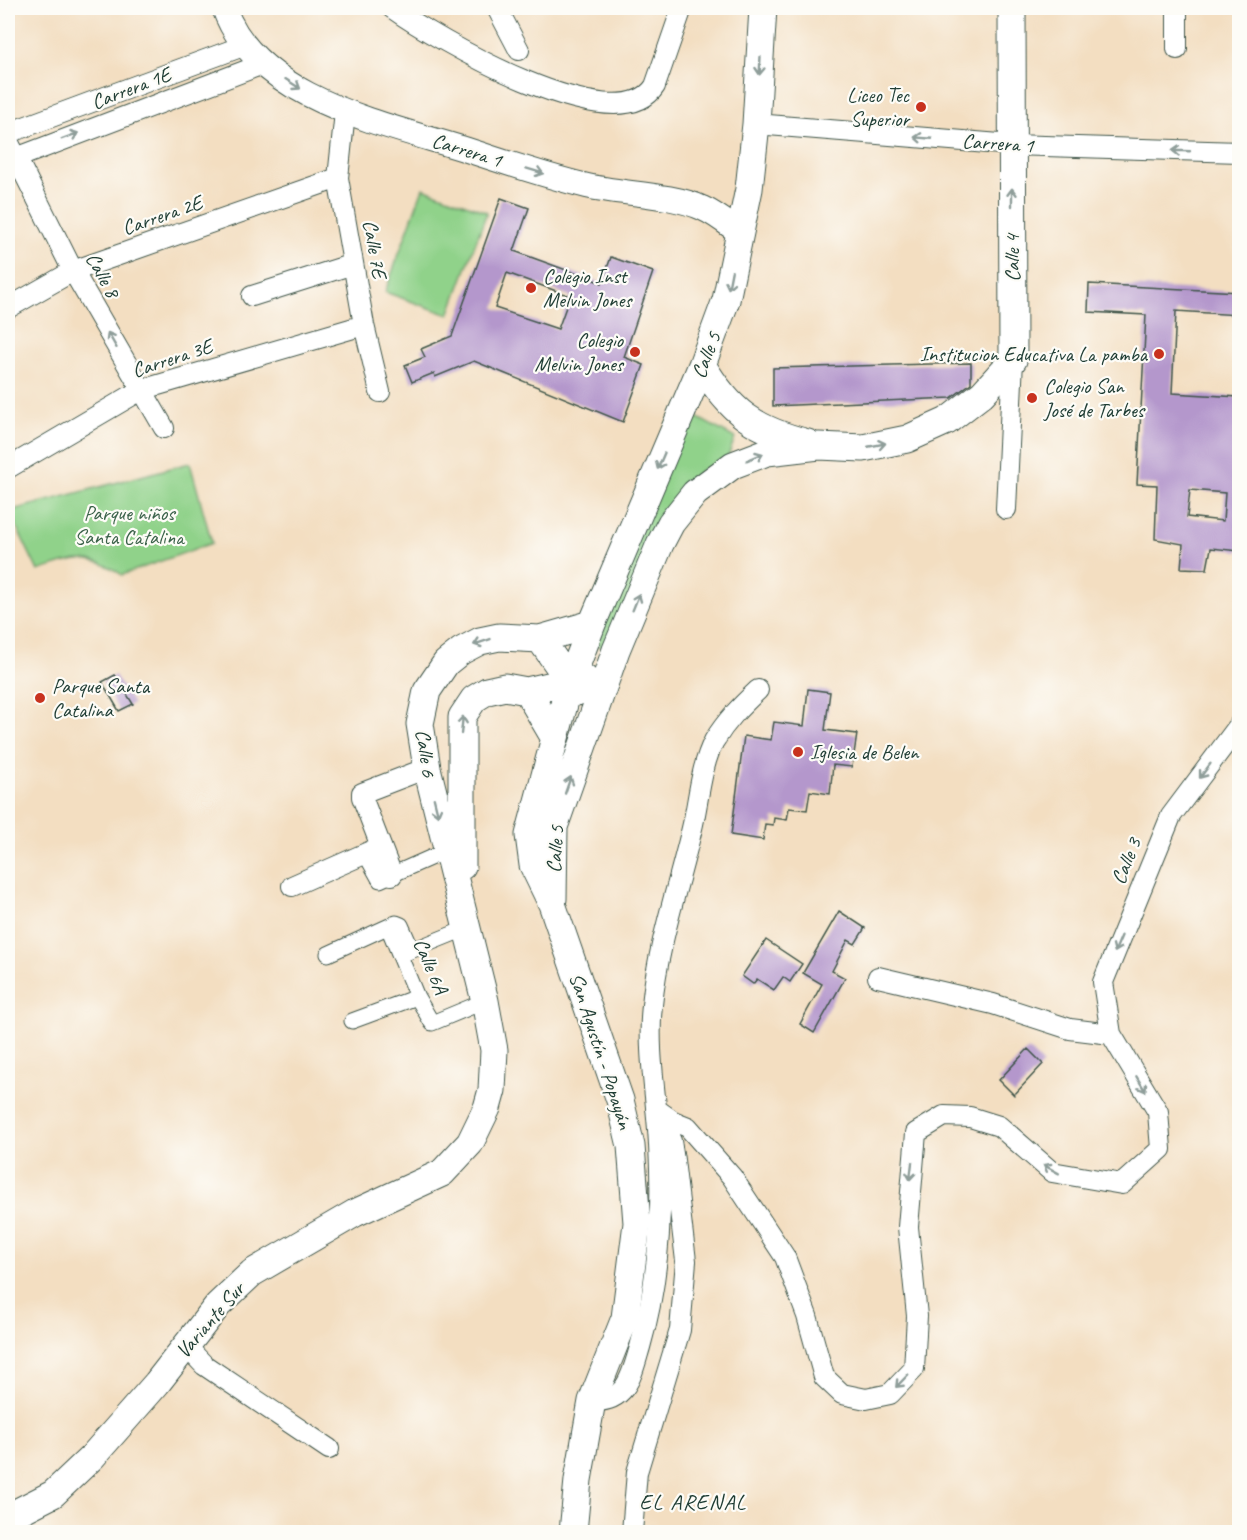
<svg xmlns="http://www.w3.org/2000/svg" width="1247" height="1540" font-family="Caveat,sans-serif">
	<style>
		.green { fill: #90d28a; stroke: #58885f; stroke-width: 1.5 }
		.building { fill: #b497cc; fill-rule: evenodd }
		.lines { fill: none; stroke-linecap: round; stroke-linejoin: round }
		.pedestrian-casing { stroke: #3f5549; stroke-width: 17 }
		.minor-casing { stroke: #3f5549; stroke-width: 22 }
		.tertiary-casing { stroke: #3f5549; stroke-width: 26 }
		.secondary-casing { stroke: #3f5549; stroke-width: 29 }
		.pedestrian { stroke: #fff; stroke-width: 15 }
		.minor { stroke: #fff; stroke-width: 20 }
		.tertiary { stroke: #fff; stroke-width: 24 }
		.secondary { stroke: #fff; stroke-width: 27 }
		.oneway { stroke: #8f9e9a }
		.poi-dot { fill: #c8321e; stroke: #fdfcf7; stroke-width: 2 }
		.labels { text-anchor: middle; stroke-width: 4.5; stroke-linejoin: round; paint-order: stroke }
		.street-label { font-size: 21px; fill: #1f3d34; stroke: #fdfcf7 }
		.poi-label { font-size: 21px; fill: #1f3d34; stroke: #fdfcf7; text-anchor: start }
		.park-label { font-size: 21px; fill: #3b624a; stroke: #fdfcf7 }
		.neighbourhood-label { font-size: 22px; letter-spacing: 1.5px; fill: #1f3d34; stroke: #fdfcf7 }
	</style>
	<rect width="100%" height="100%" fill="#fdfcf7"/>
	<filter id="ink" filterUnits="userSpaceOnUse"><feTurbulence type="fractalNoise" baseFrequency=".0167" numOctaves="2"/><feDisplacementMap in="SourceGraphic" scale="12" xChannelSelector="R" yChannelSelector="G"/><feConvolveMatrix kernelMatrix="1 2 1 2 8 2 1 2 1" color-interpolation-filters="sRGB"/></filter>
	<filter id="wash" filterUnits="userSpaceOnUse"><feTurbulence type="fractalNoise" baseFrequency=".008" numOctaves="4" result="noise"/><feDisplacementMap in="SourceGraphic" scale="24" xChannelSelector="R" yChannelSelector="G"/><feGaussianBlur stdDeviation="1.35" result="paint"/><feColorMatrix in="noise" values="0 0 0 0 0 0 0 0 0 0 0 0 0 0 0 0 0 1.4 0 .05"/><feComposite in="paint" operator="in"/></filter>
	<g filter="url(#wash)">
		<rect width="100%" height="100%" fill="#f3dec1"/>
		<path class="green" d="M423 188 487 212 449 315 385 292Z
			M689 413 735 438 726 462 702 470 682 488 606 649 590 642Z
			M190 463 212 543 122 575C89 552 74 559 38 571L9 511Z"/>
		<g id="blocks">
			<path class="building" d="M501 198 529 208 514 251 602 283 611 257 653 272 624 357 644 365 623 422 474 361 435 377 434 373 412 382 405 365 425 357 421 349 452 336ZM507 273 570 296 558 329 495 308Z
				M1089 284 1239 292V315L1176 311 1172 393 1239 397V551L1211 548 1207 569 1181 568 1183 544 1155 539 1157 485 1137 484 1146 315 1088 312ZM1190 490 1225 493 1223 521 1187 517Z
				M971 363V383L951 398 773 406V368Z
				M115 675 133 704 119 711 102 682Z
				M808 689 830 692 825 730 857 734 852 767 833 765 830 794 810 791 807 810 789 808 787 820 774 818 773 825 765 824 763 840 731 835 744 736 771 740 774 722 804 726Z
				M839 911 865 928 855 944 848 940 832 971 845 978 814 1033 800 1024 822 984 803 973Z
				M766 940 802 964 790 982 783 977 774 990 757 979 753 984 742 976Z
				M1028 1049 1043 1064 1014 1095 999 1080Z"/>
		</g>
	</g>
	<g filter="url(#ink)">
		<use href="#blocks" fill-opacity="0" stroke="#3f5549" stroke-width="1.5"/>
		<g class="lines">
			<defs>
				<path id="pedestrian" d="M365 853 380 880 448 850
					M388 927 417 997 432 1023 485 1001
					M328 954 396 923 401 925 412 950
					M403 954 467 928
					M352 1021 417 997"/>
				<path id="minor" d="M392 8C434 38 617 146 655 86L682 8
					M497 8 519 50
					M1177 49V8
					M345 112 338 178 364 325 380 392
					M756 124 1012 145 1240 152
					M8 133 243 46
					M8 141 73 271 164 428
					M8 161 263 64
					M252 296 353 264
					M8 308 73 271 338 178
					M8 468 141 390 364 325
					M1006 509 1013 360
					M392 875 362 797V793L427 768
					M292 886 380 847
					M878 977 993 1004 1070 1029 1111 1034
					M656 1109 673 1121 688 1127 732 1177 785 1257 807 1316 824 1377 842 1394 866 1399 890 1394 914 1369 917 1316 908 1227 916 1133 944 1116 970 1117 999 1126 1052 1172 1122 1184 1161 1149 1158 1112 1111 1034 1103 982 1171 816 1240 724
					M186 1346 204 1365 329 1449
					M592 1401C627 1403 632 1374 640 1347 659 1281 663 1214 659 1145 657 1099 647 1052 652 1005 658 943 679 885 693 824 699 797 701 766 714 741 726 721 741 706 758 690
					M632 1532 637 1472 680 1330 686 1261 674 1160 671 1141 664 1127"/>
				<path id="tertiary" d="M224 8C255 97 380 123 461 148 502 161 544 176 587 186 621 194 672 194 702 208 716 214 728 224 740 233"/>
				<path id="secondary" d="M702 365C730 412 755 430 808 443
					M540 639 577 692
					M527 691 554 737
					M462 866V717L474 699 487 691 505 687 527 691 584 678
					M553 899 554 827 593 716 616 650 660 544 671 523 695 493 733 465 767 452 819 446 863 448 907 439 947 421 982 394 1013 360 1012 8
					M8 1517 53 1494 92 1457 157 1383 218 1305 252 1273 355 1213 442 1173 470 1143 487 1108 492 1090 494 1050 485 1001 427 768 420 724 427 691 446 663 461 651 480 641 499 637 540 639 592 624
					M573 1532 578 1480 592 1401 625 1318 637 1223 631 1146 620 1100 552 904 533 865 529 835 570 682 592 624 702 365 726 300 749 189 756 124 763 8"/>
			</defs>
			<use href="#pedestrian" class="pedestrian-casing"/>
			<use href="#minor" class="minor-casing"/>
			<use href="#tertiary" class="tertiary-casing"/>
			<use href="#secondary" class="secondary-casing"/>
			<use href="#pedestrian" class="pedestrian"/>
			<use href="#minor" class="minor"/>
			<use href="#tertiary" class="tertiary"/>
			<use href="#secondary" class="secondary"/>
		</g>
		<defs><path id="oneway-shaft" d="M-6 0H5M1.5-3L5.5 0L1.5 3" fill="none" stroke-width="1.6" stroke-linecap="round" stroke-linejoin="round" transform="scale(1.5)"/></defs>
		<g class="oneway">
			<use href="#oneway-shaft" transform="translate(760 66) rotate(93)"/>
			<use href="#oneway-shaft" transform="translate(293 84) rotate(33)"/>
			<use href="#oneway-shaft" transform="translate(70 136) rotate(-21)"/>
			<use href="#oneway-shaft" transform="translate(923 138) rotate(-175)"/>
			<use href="#oneway-shaft" transform="translate(1181 151) rotate(-178)"/>
			<use href="#oneway-shaft" transform="translate(535 171) rotate(17)"/>
			<use href="#oneway-shaft" transform="translate(1012 197) rotate(-90)"/>
			<use href="#oneway-shaft" transform="translate(730 280) rotate(101)"/>
			<use href="#oneway-shaft" transform="translate(112 340) rotate(-120)"/>
			<use href="#oneway-shaft" transform="translate(877 445) rotate(-11)"/>
			<use href="#oneway-shaft" transform="translate(755 457) rotate(-22)"/>
			<use href="#oneway-shaft" transform="translate(661 461) rotate(113)"/>
			<use href="#oneway-shaft" transform="translate(636 602) rotate(-68)"/>
			<use href="#oneway-shaft" transform="translate(482 642) rotate(161)"/>
			<use href="#oneway-shaft" transform="translate(462 725) rotate(-84)"/>
			<use href="#oneway-shaft" transform="translate(1205 771) rotate(127)"/>
			<use href="#oneway-shaft" transform="translate(568 785) rotate(-71)"/>
			<use href="#oneway-shaft" transform="translate(436 807) rotate(76)"/>
			<use href="#oneway-shaft" transform="translate(1118 944) rotate(113)"/>
			<use href="#oneway-shaft" transform="translate(1141 1084) rotate(59)"/>
			<use href="#oneway-shaft" transform="translate(1051 1169) rotate(-151)"/>
			<use href="#oneway-shaft" transform="translate(911 1171) rotate(97)"/>
			<use href="#oneway-shaft" transform="translate(902 1381) rotate(134)"/>
		</g>
	</g>
	<g class="poi-dot">
		<circle cx="921" cy="107" r="6"/>
		<circle cx="531" cy="288" r="6"/>
		<circle cx="635" cy="352" r="6"/>
		<circle cx="1159" cy="354" r="6"/>
		<circle cx="1032" cy="398" r="6"/>
		<circle cx="40" cy="698" r="6"/>
		<circle cx="798" cy="752" r="6"/>
	</g>
	<g class="labels">
		<g class="street-label">
			<text transform="translate(131 88) rotate(-21)" y="7">Carrera 1E</text>
			<text transform="translate(998 143) rotate(4)" y="7">Carrera 1</text>
			<text transform="translate(467 150) rotate(17)" y="7">Carrera 1</text>
			<text transform="translate(162 215) rotate(-19)" y="7">Carrera 2E</text>
			<text transform="translate(375 249) rotate(80)" y="7">Calle 7E</text>
			<text transform="translate(1012 258) rotate(-90)" y="7">Calle 4</text>
			<text transform="translate(103 275) rotate(61)" y="7">Calle 8</text>
			<text transform="translate(706 355) rotate(-69)" y="7">Calle 5</text>
			<text transform="translate(172 358) rotate(-18)" y="7">Carrera 3E</text>
			<text transform="translate(426 753) rotate(82)" y="7">Calle 6</text>
			<text transform="translate(555 849) rotate(-86)" y="7">Calle 5</text>
			<text transform="translate(1126 861) rotate(-68)" y="7">Calle 3</text>
			<text transform="translate(431 966) rotate(67)" y="7">Calle 6A</text>
			<text transform="translate(601 1051) rotate(72)" y="7">San Agustín - Popayán</text>
			<text transform="translate(210 1320) rotate(-49)" y="7">Variante Sur</text>
		</g>
		<g class="poi-label">
			<text x="909" y="102" text-anchor="end">Liceo Tec<tspan x="909" dy="24">Superior</tspan></text>
			<text x="543" y="283">Colegio Inst<tspan x="543" dy="24">Melvin Jones</tspan></text>
			<text x="623" y="347" text-anchor="end">Colegio<tspan x="623" dy="24">Melvin Jones</tspan></text>
			<text x="1147" y="361" text-anchor="end">Institucion Educativa La pamba</text>
			<text x="1044" y="393">Colegio San<tspan x="1044" dy="24">José de Tarbes</tspan></text>
			<text x="52" y="693">Parque Santa<tspan x="52" dy="24">Catalina</tspan></text>
			<text x="810" y="759">Iglesia de Belen</text>
		</g>
		<g class="park-label">
			<text x="129" y="520">Parque niños<tspan x="129" dy="24">Santa Catalina</tspan></text>
		</g>
		<g class="neighbourhood-label">
			<text x="693" y="1509">EL ARENAL</text>
		</g>
	</g>
	<rect width="1247" height="1540" fill="none" stroke="#fdfcf7" stroke-width="30"/>
</svg>
